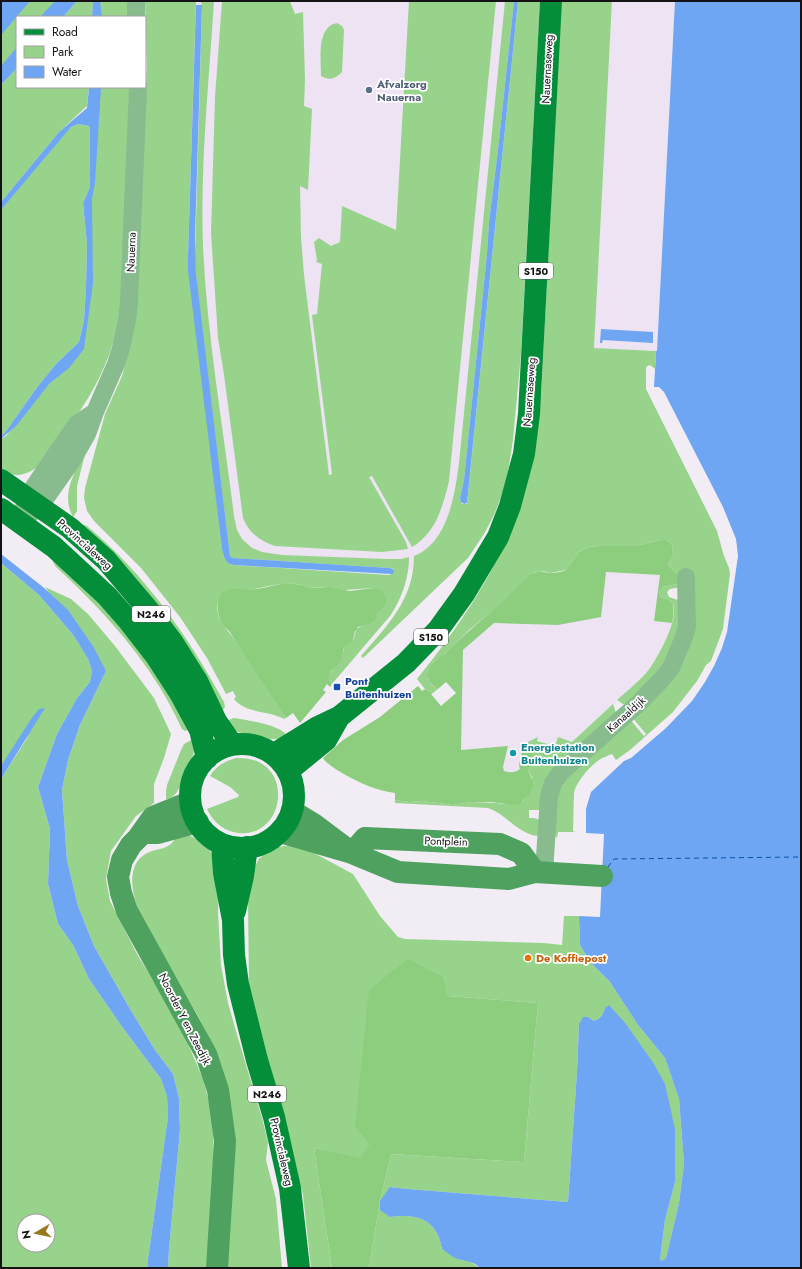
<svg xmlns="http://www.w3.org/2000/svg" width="802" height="1269" font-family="Jost,sans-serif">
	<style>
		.built { fill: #ede3f2 }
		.green { fill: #98d38c; fill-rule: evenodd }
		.forest { fill: #8cce7e }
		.water { fill: #6fa6f3 }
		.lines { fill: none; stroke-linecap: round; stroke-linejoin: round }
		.ferry { stroke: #0551aa; stroke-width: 1; stroke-dasharray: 5 4; stroke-linecap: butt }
		.street { stroke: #88bc8f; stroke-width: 18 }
		.secondary { stroke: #4ea15f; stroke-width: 22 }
		.primary { stroke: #058e3a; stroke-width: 22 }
		.service-dot { fill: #5c6f8a; stroke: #fff; stroke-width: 1.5 }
		.transit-dot { fill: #1a4fb4; stroke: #fff; stroke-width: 1.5 }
		.culture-dot { fill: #0f9aa8; stroke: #fff; stroke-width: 1.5 }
		.food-dot { fill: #e8710a; stroke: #fff; stroke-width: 1.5 }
		.labels { text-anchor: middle; stroke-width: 3.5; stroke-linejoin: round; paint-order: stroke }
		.shield { fill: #fff; stroke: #5a595b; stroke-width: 1 }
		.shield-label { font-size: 10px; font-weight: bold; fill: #141215 }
		.street-label { font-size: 11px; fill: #141215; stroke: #fff }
		.service-label { font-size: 11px; font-weight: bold; fill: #4e5e75; stroke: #fff; text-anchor: start }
		.transit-label { font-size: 11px; font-weight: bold; fill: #164399; stroke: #fff; text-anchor: start }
		.culture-label { font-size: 11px; font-weight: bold; fill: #0d838f; stroke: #fff; text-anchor: start }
		.food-label { font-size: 11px; font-weight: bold; fill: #c56008; stroke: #fff; text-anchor: start }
	</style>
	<rect width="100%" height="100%" fill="#f2edf4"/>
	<path class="built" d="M197 1H518L467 503 421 566 412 570 225 559 222 549 188 256 196 5Z
		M612 1H675L657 351 655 352 594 348Z
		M605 572 660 575 654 621 672 623 663 646 650 668 630 689 572 742 558 737 556 746 537 740 538 737 524 744 520 769 516 772 511 773 503 770 508 746 461 750 463 650 494 623 558 625Z"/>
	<path class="green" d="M1 1H60L46 17H17V51L1 69Z
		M77 1H93L92 17H63Z
		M98 1H127L128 17H99Z
		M145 1H196L188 256 222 549C224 556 225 564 234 565L389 575 391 574 394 569 389 568 233 558 230 556 197 289 195 259 202 6 201 1H214C209 82 200 165 203 246 207 336 223 426 234 516L237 530 242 539 252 548 262 552 282 555 387 559H401L409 557C409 578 402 598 390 616L332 684 329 680V674L333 668 339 664 342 658 344 648 354 639 356 629 377 618 378 612 374 588 344 590 323 587 310 588 302 585 287 583 274 585 255 589 226 590C217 596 216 608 219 618 222 625 232 635 237 643 254 667 270 693 286 718L284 719C268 710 246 714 234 699L236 697 233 691 226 694 207 658 180 617 141 568 94 521 87 511 84 498 85 488 105 414 122 376 133 334 145 104 147 66Z
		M222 1H290L295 14 303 12 305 79 304 106 312 109 308 190 300 186 301 237 304 275 329 475 332 474 312 315 317 314 322 264 316 262 317 260 314 242 319 238 331 246 340 242 342 206 396 230 409 1H496L449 481C443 506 436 533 412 547L372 476 369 477 406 542 408 549 382 552 275 546C260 541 249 533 243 518L224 375 218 338 211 233 215 97Z
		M505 1H514L498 150 489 222 487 254 464 480 460 498 462 504H467L518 1H540L521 354 513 440 508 472 503 492 494 515 484 534 468 558 363 658 361 656C388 625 414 599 414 556 448 543 455 494 459 463Z
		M561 1H612L594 348 655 351 656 353 655 369 650 365 647 366 646 368V389L717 531 724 556 729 568 730 574 723 629 711 661 706 665 697 681 673 712 630 750 616 760 612 754C608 756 603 757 599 760 590 766 576 782 574 793L573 831 575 832H558L557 838 551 831 553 796 562 780 629 718 644 736 646 734 631 716C643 705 656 694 666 682 691 651 695 611 690 574H682L681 587 670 589 667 592 669 597 678 600 683 606C683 631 676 656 659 676 651 686 640 695 630 704H623L617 700C628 690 641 680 650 668 658 657 681 616 672 603 670 600 665 599 661 597L659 592 663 587 677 584V574L668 565 673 555 672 545 666 540H661L635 546H600L589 547 579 552 566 570 550 573 543 571 535 572 501 604 469 630 442 657 433 662 428 672V679L432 685 438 689 433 693 425 689 417 679C467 617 509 553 529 475 535 450 537 425 540 400L541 398Z
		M337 23 342 26 344 30 342 72C335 79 330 81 321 76 321 60 316 27 337 23Z
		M17 68V87H89L87 106 59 132 1 202V85Z
		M99 87H130C128 133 127 180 125 226 123 269 124 314 109 355 98 385 81 411 62 436 51 451 40 473 18 475 13 475 8 473 3 473L1 471V439L6 436 82 342 92 248V199Z
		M78 124 89 126 90 130V187L83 203 87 244 86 289 84 320 79 342 56 364 38 386 4 434 1 435V210L64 134 71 127Z
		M85 454 77 486V511L73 517C61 495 73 474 85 454Z
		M81 525H84L87 526C145 574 188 636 224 702L225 707 221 713Z
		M53 558 95 594 161 676 188 730 185 731 182 729C175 715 168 700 159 686 131 641 95 603 56 567L53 562Z
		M1 563 39 595 74 636 88 659 92 671 90 682 77 698 57 734 38 787 50 829 48 884 58 924 73 945 89 979 120 1024 161 1079 167 1096 168 1117 148 1259V1268H1V779L29 735 1 766ZM24 1221H48V1245H24Z
		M45 587 71 599 88 614 115 646 154 698 171 734 164 758 154 784V803L136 816 111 851 106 879 110 901 137 954 180 1025 203 1079 212 1113 214 1157 207 1268H168L169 1249 180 1130 179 1098 173 1074 155 1050 130 1009 94 946 78 906 67 860 62 790 68 760 80 725 106 671Z
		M613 704 616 713 539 810H529V818H534L540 820 542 830 537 836C517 833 506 814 488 808L395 803V800L409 802 423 801 452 805 472 802 497 803 502 804 523 801 531 791 532 778 528 770 532 750 530 741 538 737 537 741 555 746 558 737 572 742Z
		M234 718C246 720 282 725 287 736L279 739H266L238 732 229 725 228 722 229 720Z
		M193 739C194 743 195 746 194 751 193 759 188 764 185 772 181 781 179 798 166 799V791L167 785 181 750 184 744Z
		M236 758C299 755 286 845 233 832 221 829 212 820 207 809L238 797 239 795 230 787 210 776C216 766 225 761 236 758Z
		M187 834 198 840 208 848 215 859 219 890 218 912 221 965 228 1003 238 1038 262 1118 268 1142 266 1160 276 1199 282 1268H224L214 1048 198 1016 140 915C133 897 124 865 147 853 157 848 170 850 175 838Z
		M290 845 301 846 353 874 380 916 398 937 405 939 544 943 562 945 564 916H579L580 945 590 962 610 982 638 1025 665 1058 679 1099 684 1164 679 1203 666 1258 662 1262 660 1260 665 1220 675 1182 605 1008C603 1015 601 1018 594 1021L588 1017 579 1024 577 1072 568 1202 408 1189 390 1187V1217C417 1213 437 1219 442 1249L461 1260 469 1261 480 1268H369L380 1201 391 1154 524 1162 538 1003 447 996 371 1144 360 1159 314 1148 332 1268H311L303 1195 249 985 248 898 254 868 259 859 269 851 278 847Z"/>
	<path class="forest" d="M661 540H666L672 545 673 555 668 565 677 574V584L663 587 659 592 661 597C664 599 668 599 670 601 676 605 673 617 672 623L654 621 660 575 606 572 601 617 558 625 494 623 463 650 461 750 508 746 503 767 504 771C510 773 515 773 520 769L519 765 524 744 530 741 532 750V763L528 770 533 782V787L529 795 519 804 515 805 491 802H472L452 805 423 801 409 802 395 800V793C387 792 379 790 371 787 360 783 329 768 323 758L343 740 380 717 418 686 422 691 425 689 433 693 431 694 441 706 456 693 446 682 438 689C430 684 425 678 429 669 432 660 440 659 446 653 463 635 482 620 500 604 512 594 521 581 534 573 541 569 544 573 551 573 555 573 562 572 566 570L579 552 589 547 600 546H635Z
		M287 583 302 585 310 588 329 587 350 591 374 588 382 591 386 597V601L385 605 378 612 377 618 371 623 358 627 355 631 353 641 344 648C342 652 344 657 341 661 337 669 328 667 329 680L332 684 330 687 327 684 323 690 326 692 300 723 293 713 286 718 229 631C222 625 218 619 218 610 216 581 238 591 256 589 267 588 276 584 287 583Z
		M408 959 443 977 447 996 538 1003 524 1162 391 1154 380 1201 369 1268H332L314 1148 360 1158 370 1144 355 1127 369 990Z"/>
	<path class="water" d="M1 1H30L2 34 1 33Z
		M55 1H77L63 17H40Z
		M93 1H100L102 17H92Z
		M514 1H518L467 503 464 504 461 502 460 498 464 480 487 254 489 222 498 150Z
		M675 1H801V1268H480C474 1262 469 1262 462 1260 454 1259 448 1253 442 1249 437 1219 417 1213 390 1217L380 1210V1201L390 1187 408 1189 568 1202 577 1072 579 1024 583 1017H588L594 1021C601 1018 603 1015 605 1008L609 1005 626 1024 654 1064 665 1084 675 1129V1182L665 1220 660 1260 662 1261 666 1258 679 1203 684 1164 679 1099 665 1058 638 1025 610 982 590 962 580 945 579 916 600 917 604 834 586 833V809L591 792 624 761 631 758 666 728 692 701 705 682 714 666 722 648 727 632 738 556 736 539 723 507 664 392 659 387H654L656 353 655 351H657Z
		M196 5H202V6L195 237 196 274 230 556 233 558 389 568 393 569 394 571V573L391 574 234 565C225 564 224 557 222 549L188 271V256Z
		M17 47V68L1 85V66Z
		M89 87H101V88L95 183 92 199 93 283 84 349 69 368 49 384 17 425 1 439V435L4 434 38 386 56 364 79 342 84 320 86 289 87 244 83 203 90 187V130L89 126 78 124 71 127 1 210V202L59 132 87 108Z
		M601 329 653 332V343L603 340 602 343H600Z
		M1 554 43 587 68 610 93 646 106 671 80 725 68 760 62 790 67 860 78 906 94 946 130 1009 155 1050 173 1074 179 1098 180 1130 169 1249 168 1268H148V1259L168 1117 167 1096 161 1079 120 1024 89 979 73 945 58 924 48 884 50 829 38 787 57 734 77 698 90 682 92 671 88 659 74 636 39 595 1 563Z
		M45 708 1 779V766L31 719 39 709Z"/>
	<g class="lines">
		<path class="ferry" d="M608 867 614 859 801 857"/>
		<path class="street" d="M136 17V1
			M23 511 27 497 56 454 77 424 95 412
			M20 522 40 506 71 462 87 434 95 412 116 364 121 348 127 320 129 302 138 87
			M544 872 549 797 553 783 561 772 638 704 663 678 671 668 684 637 687 627 686 577"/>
		<path class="secondary" d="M190 802 153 817 138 838 131 845 122 860 118 877 121 893 127 911 206 1054 218 1090 225 1141 217 1268
			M292 811 315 825 343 846
			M280 832 352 853 398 872 509 879 535 872 602 876
			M142 833H158L198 822
			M352 853 365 838 500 844 521 853 535 872"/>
		<path class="primary" d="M1 480 70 528 106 560 145 606 173 643 197 681 216 721 232 744
			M1 509 54 547 107 596 128 620 156 656 180 693 200 730 207 758
			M190 796a52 52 0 1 1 104 0a52 52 0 1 1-104 0Z
			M274 754 316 728 339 717 406 663 438 630 464 594 498 537 510 506 524 454 529 414 551 1
			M288 771 326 740 339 717
			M222 844 224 873 233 920 234 955 238 984 257 1060 274 1117 290 1188 299 1268
			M235 911 243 876 247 847"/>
	</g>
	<circle class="service-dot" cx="369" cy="90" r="4"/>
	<rect class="transit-dot" x="333" y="683" width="8" height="8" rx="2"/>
	<circle class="culture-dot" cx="513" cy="753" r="4"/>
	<circle class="food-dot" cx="528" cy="958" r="4"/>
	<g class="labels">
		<g class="shield">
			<rect x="519" y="263" width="34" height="16" rx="3"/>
			<rect x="132" y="606" width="38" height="16" rx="3"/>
			<rect x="414" y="629" width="34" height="16" rx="3"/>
			<rect x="248" y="1086" width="38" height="16" rx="3"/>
		</g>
		<g class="shield-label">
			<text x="536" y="275">S150</text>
			<text x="151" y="618">N246</text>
			<text x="431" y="641">S150</text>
			<text x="267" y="1098">N246</text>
		</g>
		<g class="street-label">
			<text transform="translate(547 69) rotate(-87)" y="4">Nauernaseweg</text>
			<text transform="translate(131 252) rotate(-88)" y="4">Nauerna</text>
			<text transform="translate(529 392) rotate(-86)" y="4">Nauernaseweg</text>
			<text transform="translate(85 544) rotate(42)" y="4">Provincialeweg</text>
			<text transform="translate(626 714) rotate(-42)" y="4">Kanaaldijk</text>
			<text transform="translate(446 841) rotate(2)" y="4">Pontplein</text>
			<text transform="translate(185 1019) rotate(63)" y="4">Noorder Y en Zeedijk</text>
			<text transform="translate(282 1152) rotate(77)" y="4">Provincialeweg</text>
		</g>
		<g class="service-label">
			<text x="377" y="88">Afvalzorg<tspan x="377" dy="13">Nauerna</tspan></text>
		</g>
		<g class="transit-label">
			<text x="345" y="685">Pont<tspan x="345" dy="13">Buitenhuizen</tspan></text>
		</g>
		<g class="culture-label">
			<text x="521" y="751">Energiestation<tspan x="521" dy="13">Buitenhuizen</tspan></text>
		</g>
		<g class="food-label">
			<text x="536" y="962">De Koffiepost</text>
		</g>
	</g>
	<rect width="802" height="1269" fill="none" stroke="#141215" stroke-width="4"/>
	<rect x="16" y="16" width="130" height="72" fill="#ffffff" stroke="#a1a0a1"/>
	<rect x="24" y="29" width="20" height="6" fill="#058e3a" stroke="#a1a0a1"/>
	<text x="52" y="36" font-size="12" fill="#141215">Road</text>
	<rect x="24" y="46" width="20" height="12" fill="#98d38c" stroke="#a1a0a1"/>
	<text x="52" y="56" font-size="12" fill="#141215">Park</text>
	<rect x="24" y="66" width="20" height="12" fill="#6fa6f3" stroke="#a1a0a1"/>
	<text x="52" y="76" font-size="12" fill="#141215">Water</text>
	<g transform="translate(36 1233) rotate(261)"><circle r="19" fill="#ffffff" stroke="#a1a0a1"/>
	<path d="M0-3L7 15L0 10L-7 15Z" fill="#987922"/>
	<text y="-6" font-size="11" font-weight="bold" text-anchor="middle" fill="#141215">N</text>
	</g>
</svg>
